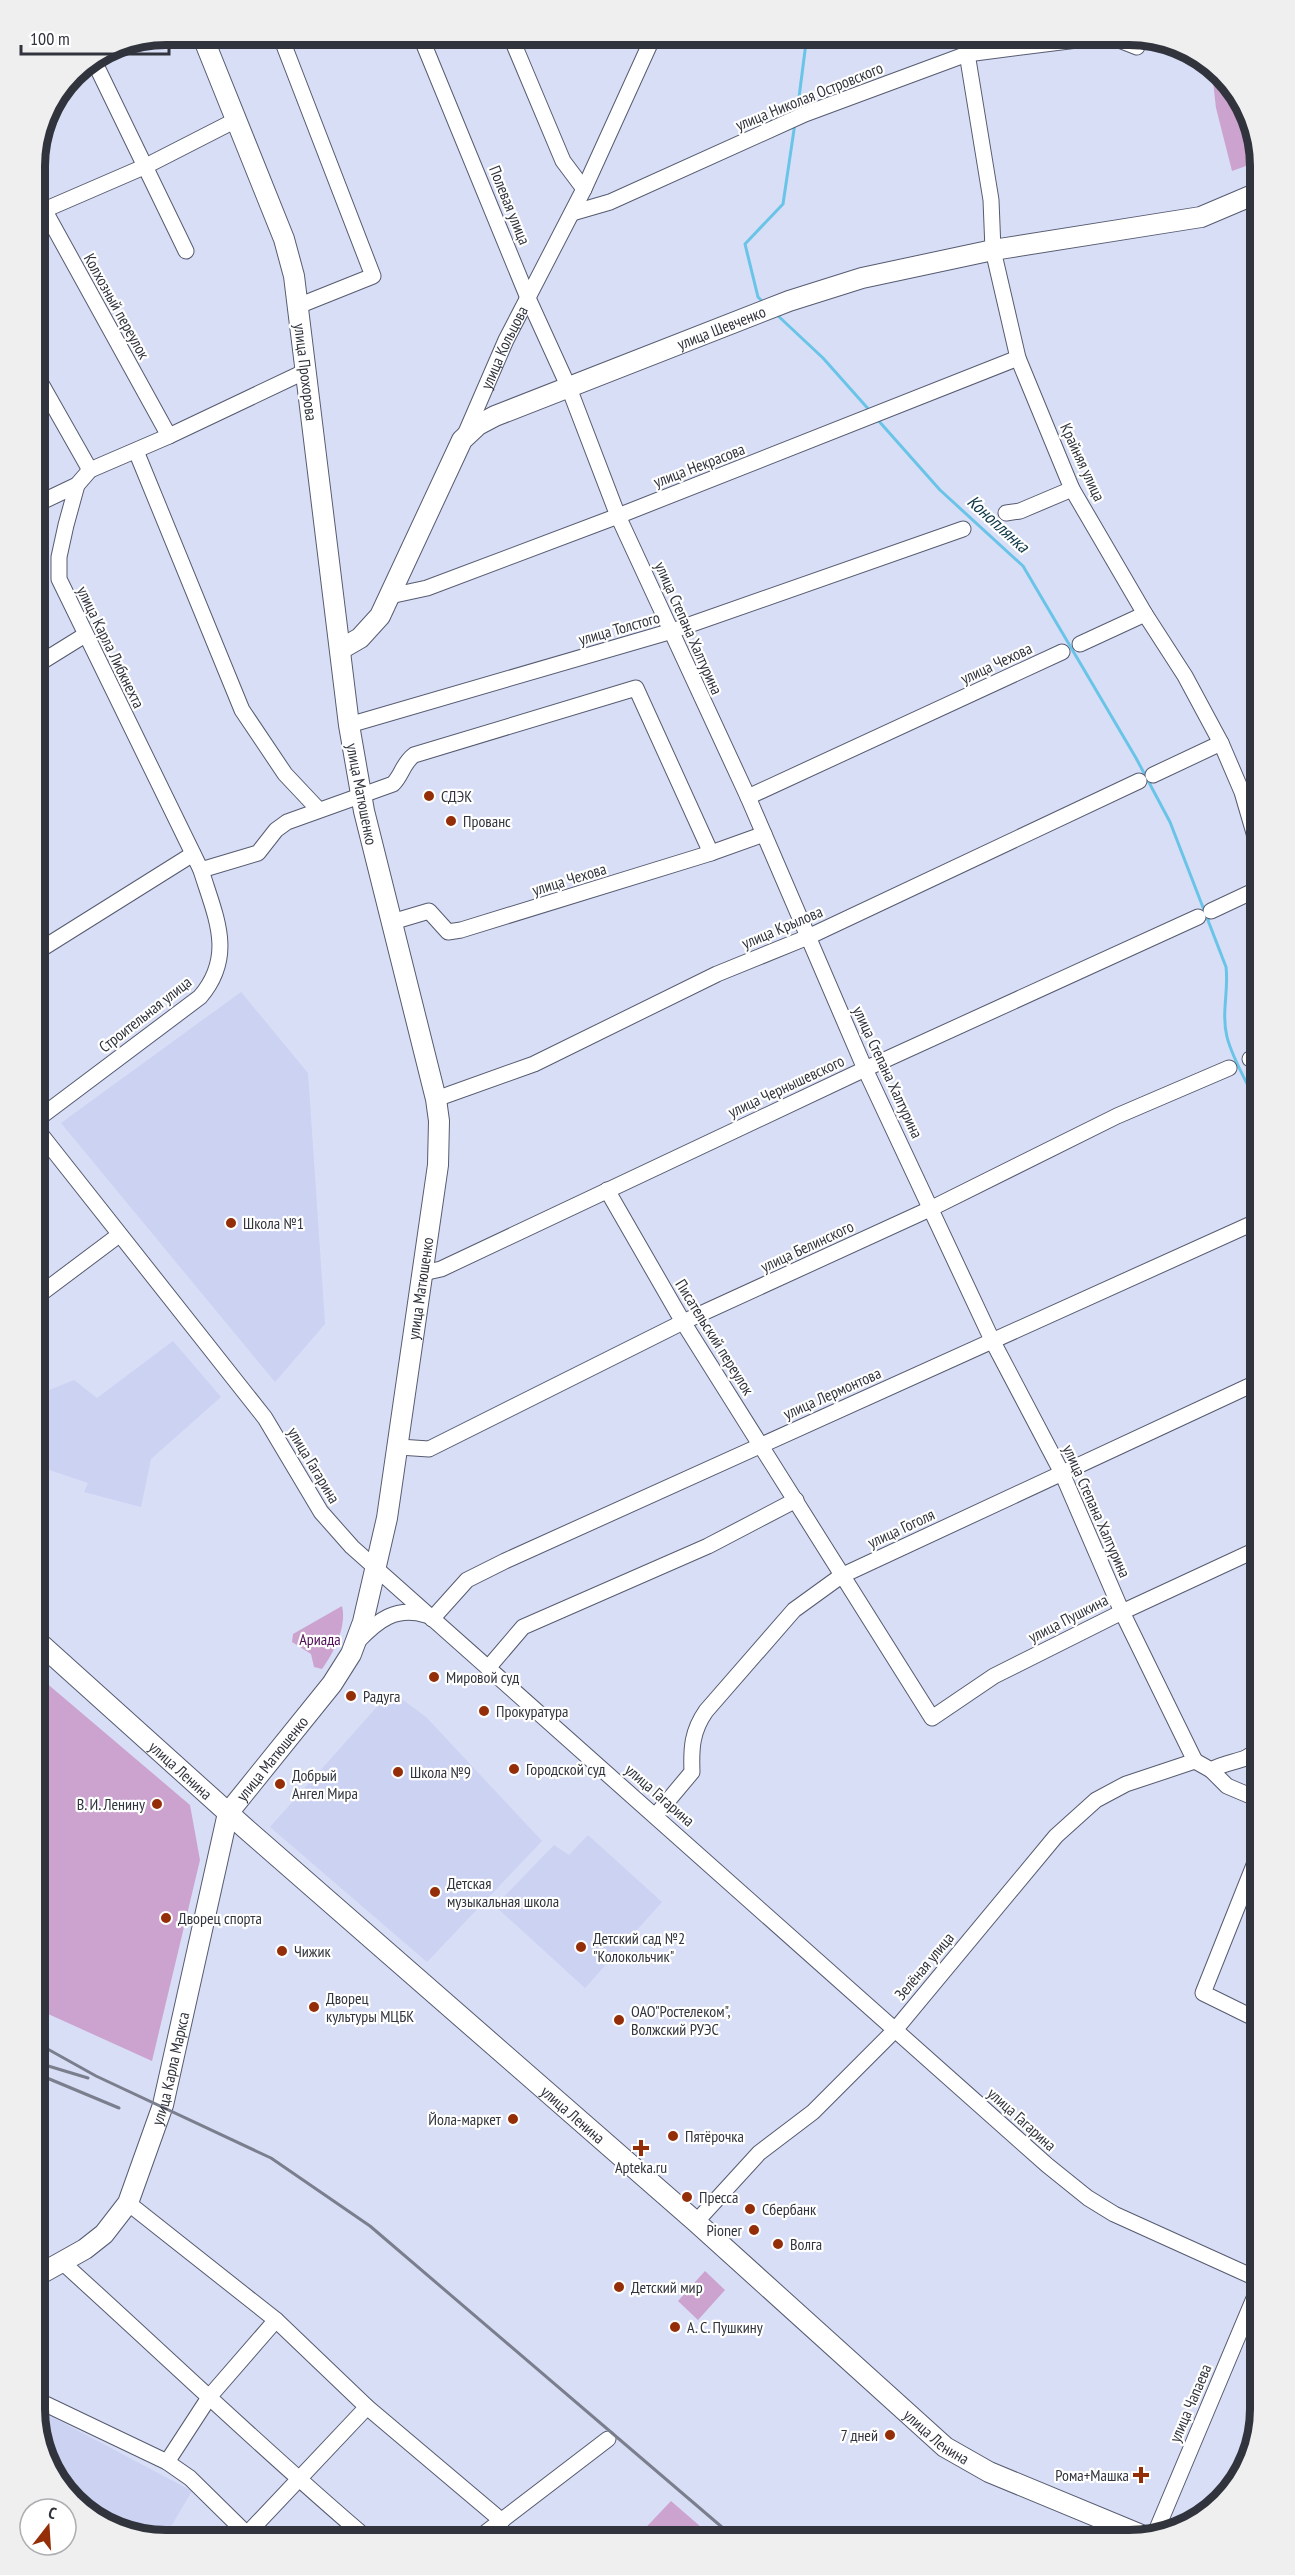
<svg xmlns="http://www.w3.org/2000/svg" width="1295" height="2575" font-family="'PT Sans Narrow',sans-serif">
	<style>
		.built { fill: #cbd2f2 }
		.green { fill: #cba3ce }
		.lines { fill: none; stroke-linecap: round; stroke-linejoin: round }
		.stream { stroke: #69c4e7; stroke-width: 3 }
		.minor-casing { stroke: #565b70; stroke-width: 17 }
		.major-casing { stroke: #565b70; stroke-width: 22 }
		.minor { stroke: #fff; stroke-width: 15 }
		.major { stroke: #fff; stroke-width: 20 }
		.rail { stroke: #7a7e8d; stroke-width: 3 }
		.poi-dot { fill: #942e08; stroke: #fff; stroke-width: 2 }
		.labels { text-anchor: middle; stroke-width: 4.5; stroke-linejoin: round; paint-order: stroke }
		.street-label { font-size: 16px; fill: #31343d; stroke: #fff }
		.poi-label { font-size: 16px; fill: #31343d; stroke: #fff; text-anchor: start }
		.park-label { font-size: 16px; fill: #500f56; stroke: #fff }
		.water-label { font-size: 18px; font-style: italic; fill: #0d3746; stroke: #fff }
		.rim { fill: none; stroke: #31343d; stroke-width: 8 }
	</style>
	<rect width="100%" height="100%" fill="#d8def6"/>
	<path class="built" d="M241 992 308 1073 325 1324 275 1382 61 1123Z
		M173 1341 221 1397 151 1459 141 1507 84 1492 88 1483 35 1465V1402L42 1393 74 1380 97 1398Z
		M391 1691 426 1717 542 1841 427 1962 270 1827Z
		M588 1835 662 1902 585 1988 495 1906 554 1845 569 1855Z
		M35 2408 192 2491 163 2540 86 2514 44 2459Z"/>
	<path class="green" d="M1211 64 1251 116 1260 161 1232 171 1216 108Z
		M342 1606C347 1626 334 1653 322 1669L314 1667 311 1654 292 1642 293 1634Z
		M44 1681 190 1805 200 1860 152 2061 35 2008V1690Z
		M705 2271 725 2290 698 2320 678 2301Z
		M671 2501 716 2540H634Z"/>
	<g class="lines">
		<path class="stream" d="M797 113 807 35
			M764 303 758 297 745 244 783 204 795 123
			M775 313 823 358 871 412
			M877 419 940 490 1023 566 1136 758 1170 822 1226 967C1229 990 1221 1013 1227 1037 1233 1061 1250 1087 1260 1110"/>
		<defs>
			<g id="minor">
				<path d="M280 35 373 276 298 306"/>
				<path d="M420 35 528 298 569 388 618 516 748 797 865 1069 993 1342 1062 1473 1122 1612 1195 1761"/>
				<path d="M510 35 563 161 584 189"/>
				<path d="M964 35 991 200 993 250 1018 358 1072 489 1145 614 1185 676 1221 743 1242 792 1254 833 1260 872"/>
				<path d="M93 59 186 251"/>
				<path d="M35 193 169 436"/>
				<path d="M572 213 610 202 805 114 967 54 1109 36 1137 47"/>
				<path d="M35 214 146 166 236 120"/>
				<path d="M35 373 90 470"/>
				<path id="s1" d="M464 437 506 340 584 189 654 35"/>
				<path d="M136 451 242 710 285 774 318 809"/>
				<path d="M35 505 77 485"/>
				<path d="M1006 513 1020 511 1072 489"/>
				<path d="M390 596 427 588 618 516 1018 358"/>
				<path d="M1080 644 1145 614"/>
				<path d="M35 666 85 635"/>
				<path d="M349 725 672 631 963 529"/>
				<path d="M1153 775 1221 743"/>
				<path d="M748 797 1062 652"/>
				<path d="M201 870 258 853 276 830 287 822 393 784C402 775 403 763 414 755L636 688 711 853"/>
				<path d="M1211 911 1260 888"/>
				<path d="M392 922 429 911 448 932 461 930 711 853 764 834"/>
				<path d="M35 953 193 854"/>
				<path d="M1250 1059 1260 1055"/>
				<path d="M436 1099 534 1064 717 974 808 937 1139 781"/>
				<path d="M35 1121 200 997C236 955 215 916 201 870L59 579V557L66 525 77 485 90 470 169 436 306 371"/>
				<path d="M35 1127 265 1418 321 1512 352 1547 1047 2165 1088 2198 1114 2214 1260 2280"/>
				<path d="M607 1190 683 1322 932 1718 994 1676 1122 1612 1260 1548"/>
				<path d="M423 1273 441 1269 865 1069 1198 917"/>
				<path d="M35 1298 119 1235"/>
				<path d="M399 1447 429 1449 683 1322 932 1208 1117 1116 1229 1068"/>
				<path d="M432 1619 467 1580 505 1561 1260 1220"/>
				<path d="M358 1641C378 1620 396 1606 426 1615"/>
				<path d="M488 1668 523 1627 708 1546 796 1500"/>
				<path d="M1195 1761 1211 1770 1227 1786 1260 1800"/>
				<path d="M1211 1770C1232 1759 1243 1764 1260 1748"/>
				<path d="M656 1815 692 1772C691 1748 692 1731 706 1711L794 1610 841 1576 1260 1381"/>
				<path d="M1260 2021 1203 1993 1260 1850"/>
				<path d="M128 2203 276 2320 367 2407 502 2521"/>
				<path d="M696 2222 759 2153 813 2112 895 2030 1056 1836 1096 1800 1126 1784 1195 1761"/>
				<path d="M62 2262C165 2355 264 2451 369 2540"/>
				<path d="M35 2399 167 2462 190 2478 253 2540"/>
				<path d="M167 2462 210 2396 276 2320"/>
				<path d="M247 2534 367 2407"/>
				<path d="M1154 2536 1260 2284"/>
				<path d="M476 2540 608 2439"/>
			</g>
			<g id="major">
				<path id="s2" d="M341 649 360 638 380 616 462 440 478 425 495 416 789 301 862 278 993 250 1201 217 1260 192"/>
				<path id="s3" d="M35 1639 245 1828 696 2222 945 2447 989 2472 1146 2537"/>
				<path id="s4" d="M35 2277 85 2249 104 2234 128 2203 163 2105 228 1813 332 1684 351 1654 363 1622 387 1518 438 1165 439 1121 436 1099 364 811 349 725 294 276 284 239 202 35"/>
			</g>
		</defs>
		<use href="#minor" class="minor-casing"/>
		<use href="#major" class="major-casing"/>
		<use href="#minor" class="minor"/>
		<use href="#major" class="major"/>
		<path class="rail" d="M35 2042 96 2076 271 2158 370 2226 737 2540
			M35 2062 88 2078
			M35 2073 119 2108"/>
	</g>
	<g class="poi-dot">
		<circle cx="429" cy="796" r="6"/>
		<circle cx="451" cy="821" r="6"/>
		<circle cx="231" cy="1223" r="6"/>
		<circle cx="434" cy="1677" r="6"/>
		<circle cx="351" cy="1696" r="6"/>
		<circle cx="484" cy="1711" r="6"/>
		<circle cx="514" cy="1769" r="6"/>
		<circle cx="398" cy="1772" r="6"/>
		<circle cx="280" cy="1784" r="6"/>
		<circle cx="157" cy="1804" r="6"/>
		<circle cx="435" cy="1892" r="6"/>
		<circle cx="166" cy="1918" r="6"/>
		<circle cx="581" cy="1947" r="6"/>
		<circle cx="282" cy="1951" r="6"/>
		<circle cx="314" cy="2007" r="6"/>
		<circle cx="619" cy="2020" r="6"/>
		<circle cx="513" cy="2119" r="6"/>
		<circle cx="673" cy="2136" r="6"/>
		<path d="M638 2139h6v6h6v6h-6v6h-6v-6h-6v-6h6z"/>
		<circle cx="687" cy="2197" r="6"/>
		<circle cx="750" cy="2209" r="6"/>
		<circle cx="754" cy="2230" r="6"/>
		<circle cx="778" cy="2244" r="6"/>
		<circle cx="619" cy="2287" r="6"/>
		<circle cx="675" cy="2327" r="6"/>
		<circle cx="890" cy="2435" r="6"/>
		<path d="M1138 2466h6v6h6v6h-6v6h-6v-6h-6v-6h6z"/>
	</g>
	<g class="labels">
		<g class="street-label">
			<text transform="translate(809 96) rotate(-22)" y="6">улица Николая Островского</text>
			<text transform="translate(510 205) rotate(68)" y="6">Полевая улица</text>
			<text transform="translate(117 306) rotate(61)" y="6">Колхозный переулок</text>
			<text dy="6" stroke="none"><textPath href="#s2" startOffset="530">улица Шевченко</textPath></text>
			<text dy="6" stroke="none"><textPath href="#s1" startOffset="98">улица Кольцова</textPath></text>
			<text transform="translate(306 372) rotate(83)" y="6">улица Прохорова</text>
			<text transform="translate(1083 462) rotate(65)" y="6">Крайняя улица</text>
			<text transform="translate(699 465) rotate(-21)" y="6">улица Некрасова</text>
			<text transform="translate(619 628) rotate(-16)" y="6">улица Толстого</text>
			<text transform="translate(689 628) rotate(66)" y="6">улица Степана Халтурина</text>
			<text transform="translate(111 647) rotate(64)" y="6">улица Карла Либкнехта</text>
			<text transform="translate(996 663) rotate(-25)" y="6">улица Чехова</text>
			<text transform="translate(362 794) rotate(79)" y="6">улица Матюшенко</text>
			<text transform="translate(569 879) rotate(-17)" y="6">улица Чехова</text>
			<text transform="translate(782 927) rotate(-23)" y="6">улица Крылова</text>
			<text transform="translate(145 1014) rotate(-38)" y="6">Строительная улица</text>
			<text transform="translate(888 1072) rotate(65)" y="6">улица Степана Халтурина</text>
			<text transform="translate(786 1086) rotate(-25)" y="6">улица Чернышевского</text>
			<text transform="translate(807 1246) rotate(-25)" y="6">улица Белинского</text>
			<text dy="6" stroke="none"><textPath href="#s4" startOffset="1098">улица Матюшенко</textPath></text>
			<text transform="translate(715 1337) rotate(58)" y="6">Писательский переулок</text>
			<text transform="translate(832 1393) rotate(-24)" y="6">улица Лермонтова</text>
			<text transform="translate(314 1465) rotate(59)" y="6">улица Гагарина</text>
			<text transform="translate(1097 1511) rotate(66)" y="6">улица Степана Халтурина</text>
			<text transform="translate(901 1528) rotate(-25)" y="6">улица Гоголя</text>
			<text transform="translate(1068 1618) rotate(-27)" y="6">улица Пушкина</text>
			<text dy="6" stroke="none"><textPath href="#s4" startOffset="594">улица Матюшенко</textPath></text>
			<text dy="6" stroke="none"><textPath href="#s3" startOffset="196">улица Ленина</textPath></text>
			<text transform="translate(660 1795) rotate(41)" y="6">улица Гагарина</text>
			<text transform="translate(924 1966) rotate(-50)" y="6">Зелёная улица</text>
			<text dy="6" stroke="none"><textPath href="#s4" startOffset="262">улица Карла Маркса</textPath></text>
			<text dy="6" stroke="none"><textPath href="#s3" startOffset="718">улица Ленина</textPath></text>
			<text transform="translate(1022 2119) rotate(42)" y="6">улица Гагарина</text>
			<text transform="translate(1190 2403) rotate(-67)" y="6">улица Чапаева</text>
			<text dy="6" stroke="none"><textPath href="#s3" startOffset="1204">улица Ленина</textPath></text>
		</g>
		<g class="poi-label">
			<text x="441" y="802">СДЭК</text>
			<text x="463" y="827">Прованс</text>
			<text x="243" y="1229">Школа №1</text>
			<text x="446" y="1683">Мировой суд</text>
			<text x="363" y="1702">Радуга</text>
			<text x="496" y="1717">Прокуратура</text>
			<text x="526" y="1775">Городской суд</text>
			<text x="410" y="1778">Школа №9</text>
			<text x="292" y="1781">Добрый<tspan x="292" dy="18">Ангел Мира</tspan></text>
			<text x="145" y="1810" text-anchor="end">В. И. Ленину</text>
			<text x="447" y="1889">Детская<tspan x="447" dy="18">музыкальная школа</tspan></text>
			<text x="178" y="1924">Дворец спорта</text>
			<text x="593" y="1944">Детский сад №2<tspan x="593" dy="18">"Колокольчик"</tspan></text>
			<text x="294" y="1957">Чижик</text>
			<text x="326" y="2004">Дворец<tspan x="326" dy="18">культуры МЦБК</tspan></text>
			<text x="631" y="2017">ОАО"Ростелеком",<tspan x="631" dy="18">Волжский РУЭС</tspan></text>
			<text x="501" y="2125" text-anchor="end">Йола-маркет</text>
			<text x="685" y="2142">Пятёрочка</text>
			<text x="641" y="2173" text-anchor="middle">Apteka.ru</text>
			<text x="699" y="2203">Пресса</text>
			<text x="762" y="2215">Сбербанк</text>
			<text x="742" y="2236" text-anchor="end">Pioner</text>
			<text x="790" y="2250">Волга</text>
			<text x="631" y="2293">Детский мир</text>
			<text x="687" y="2333">А. С. Пушкину</text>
			<text x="878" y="2441" text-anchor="end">7 дней</text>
			<text x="1129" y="2481" text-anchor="end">Рома+Машка</text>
		</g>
		<g class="park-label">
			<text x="320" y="1645">Ариада</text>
		</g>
		<g class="water-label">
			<text transform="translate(998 524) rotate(42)" y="6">Коноплянка</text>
		</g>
	</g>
	<path d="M0 0H1295V2575H0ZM166 45H1129A121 121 0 0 1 1250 166V2409A121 121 0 0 1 1129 2530H166A121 121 0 0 1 45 2409V166A121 121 0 0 1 166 45Z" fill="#efefef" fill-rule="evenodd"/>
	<path class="rim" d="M166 45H1129A121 121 0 0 1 1250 166V2409A121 121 0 0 1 1129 2530H166A121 121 0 0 1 45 2409V166A121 121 0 0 1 166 45Z"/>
	<g transform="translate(48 2527) rotate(17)"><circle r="28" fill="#ffffff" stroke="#adaeb1" stroke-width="1.5"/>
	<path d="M0-4.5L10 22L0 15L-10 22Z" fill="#942e08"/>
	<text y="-9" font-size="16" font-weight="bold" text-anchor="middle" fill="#31343d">С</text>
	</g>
	<path d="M21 45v9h148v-9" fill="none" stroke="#31343d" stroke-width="3"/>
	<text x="30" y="45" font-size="18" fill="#31343d" stroke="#ffffff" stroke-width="4.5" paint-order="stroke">100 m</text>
</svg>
